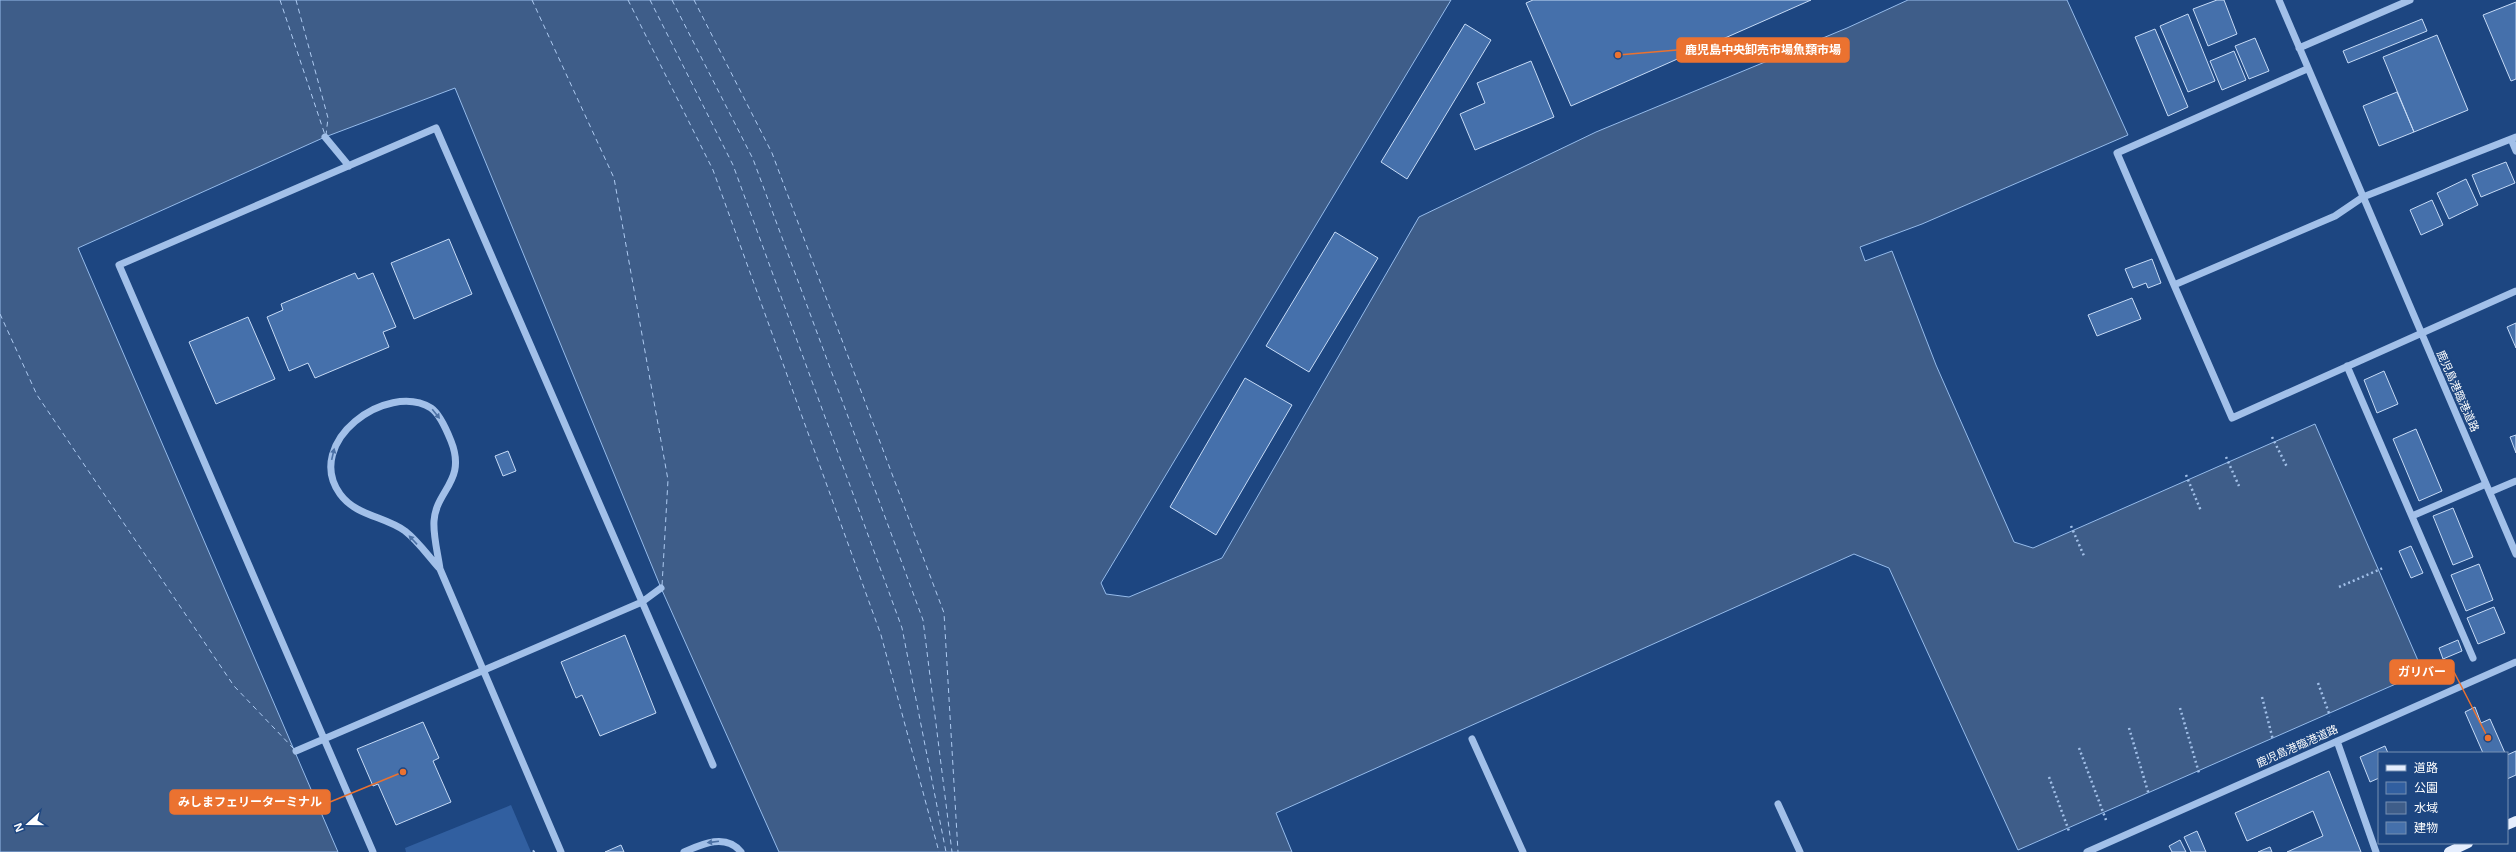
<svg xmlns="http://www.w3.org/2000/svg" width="2516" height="852" font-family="'Open Sans','Noto Sans JP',sans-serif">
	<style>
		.green { fill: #315fa0 }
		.water { fill: #3e5d89; stroke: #95bbeb }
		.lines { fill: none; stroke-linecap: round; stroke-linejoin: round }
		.ferry { stroke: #adcaf1; stroke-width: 1; stroke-dasharray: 5 4; stroke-linecap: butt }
		.building { fill: #4570ab; stroke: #c6dbf7 }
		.path { stroke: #a2c0e9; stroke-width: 2.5; stroke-dasharray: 2 3; stroke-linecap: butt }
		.minor { stroke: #a2c0e9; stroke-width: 7 }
		.major { stroke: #e5eefe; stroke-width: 10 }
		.oneway { fill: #4c71a5 }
		.labels { text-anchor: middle; stroke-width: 4; stroke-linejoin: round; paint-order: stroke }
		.street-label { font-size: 11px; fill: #fff; stroke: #1d4681 }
		.leader { fill: none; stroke: #eb7230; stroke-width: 1.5 }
		.callout-dot { fill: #eb7230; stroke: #1d4681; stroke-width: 1.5 }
		.callout { fill: #eb7230; stroke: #eb7230; stroke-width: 1.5 }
		.callout-label { font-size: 12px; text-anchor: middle; font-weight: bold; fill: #fff }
	</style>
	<rect width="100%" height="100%" fill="#1d4681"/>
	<path class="green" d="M511 805 531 852H406L405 848Z"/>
	<path class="water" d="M0 0H1451L1101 583 1106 594 1129 597 1222 558 1419 217 1596 132 1847 28 1908 0H2067L2128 135 1922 224 1860 247 1865 261 1892 251 1936 365 2014 542 2033 548 2315 424 2423 672 2018 850 1889 568 1854 554 1276 813 1292 852H779L661 588 455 88 325 137 78 248 338 852H0Z"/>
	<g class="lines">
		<path class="ferry" d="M280 0 325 135
			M296 0 328 118 326 135
			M532 0 614 178 668 480 662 586
			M628 0 713 170 881 635 939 852
			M650 0 733 165 902 628 946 852
			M672 0 753 159 923 620 952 852
			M694 0 772 153 944 613 958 852
			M0 314 37 395 234 686 294 749"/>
	</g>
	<path class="building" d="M1533 0H1811L1571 106 1526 3Z
		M2217 0H2224L2237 34 2208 46 2193 9Z
		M2516 2V79L2511 81 2483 15Z
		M2188 14 2215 81 2188 92 2160 26Z
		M2422 19 2427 31 2348 63 2343 51Z
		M1465 24 1491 40 1407 179 1381 162Z
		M2155 29 2188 107 2168 116 2135 37Z
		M2437 35 2468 110 2414 132 2383 57Z
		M2255 38 2269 71 2249 79 2235 46Z
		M2234 51 2246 80 2222 90 2210 61Z
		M1531 61 1554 117 1475 150 1460 114 1485 103 1477 83Z
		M2397 92 2414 132 2379 146 2363 106Z
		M2506 162 2515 183 2481 197 2472 175Z
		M2466 179 2478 205 2449 219 2437 193Z
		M2432 200 2443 225 2421 235 2410 210Z
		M1335 232 1378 258 1309 372 1266 346Z
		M449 239 472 294 414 319 391 263Z
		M2152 259 2161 283 2148 288 2146 283 2133 288 2125 269Z
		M355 273 358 279 373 273 396 327 383 332 389 347 315 378 308 363 289 371 267 317 283 310 281 304Z
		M2132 298 2141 319 2097 336 2088 315Z
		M248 317 275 379 216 404 189 342Z
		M2516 323V348L2507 327Z
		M2384 371 2398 404 2377 413 2364 380Z
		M1245 378 1292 405 1216 535 1170 507Z
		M2416 429 2442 491 2419 501 2393 439Z
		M2516 435V453L2510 437Z
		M508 451 516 471 503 476 495 456Z
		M2453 508 2473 557 2453 565 2433 516Z
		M2411 546 2423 573 2411 578 2399 551Z
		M2479 564 2493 600 2466 611 2451 575Z
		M2494 607 2505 633 2478 644 2467 618Z
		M625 635 656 713 600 736 582 695 576 698 561 662Z
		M2458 640 2462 651 2443 659 2439 648Z
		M2475 707 2481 723 2490 719 2505 753H2483L2465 712Z
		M423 722 439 758 433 761 451 802 396 825 378 784 373 786 357 749Z
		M2385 746 2388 753H2379V778L2370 782 2360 757Z
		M2516 751V775L2507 779V755Z
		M2329 771 2361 852H2287L2323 836 2313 811 2247 841 2235 813Z
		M2197 831 2206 852H2191L2184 837Z
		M2180 840 2186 852H2172L2169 846Z
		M621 845 624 852H605Z
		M2270 847 2272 852H2258Z"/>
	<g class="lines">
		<path class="path" d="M2272 437 2287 467
			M2226 457 2239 486
			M2186 475 2201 511
			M2071 526 2084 556
			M2339 587 2383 568
			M2318 683 2330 716
			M2262 697 2273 740
			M2180 708 2199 773
			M2129 728 2149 795
			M2079 748 2106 820
			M2049 777 2069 831
			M533 852 536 849"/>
		<path class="minor" d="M2279 0 2516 554
			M2299 48 2410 0
			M325 137 349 166
			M2516 137 2363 197 2335 216 2174 285 2232 418 2516 291
			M2511 139 2516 151
			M2174 285 2117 153 2307 69
			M2347 366 2473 658
			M2490 492 2516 481
			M2412 516 2486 484
			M440 569C429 557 418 541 405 531 384 516 356 516 340 494 303 442 387 381 431 408 440 414 447 431 451 441 467 481 436 490 434 521 433 536 438 554 440 569L561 852
			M1472 739 1523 852
			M2337 741 2376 852
			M296 751 642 602 661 588
			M1778 804 1800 852
			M373 852 119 265 436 128 713 765
			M684 852C702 844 726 833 741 852
			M2087 852 2516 662"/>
		<path class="major" d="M2507 825 2516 821
			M2449 852 2468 843"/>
	</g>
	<defs><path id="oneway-solid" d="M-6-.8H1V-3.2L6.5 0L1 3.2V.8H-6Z"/></defs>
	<g class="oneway">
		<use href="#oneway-solid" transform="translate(436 414) rotate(51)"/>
		<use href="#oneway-solid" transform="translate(333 454) rotate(-77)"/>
		<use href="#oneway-solid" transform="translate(413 540) rotate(-133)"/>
		<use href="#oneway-solid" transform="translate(713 842) rotate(173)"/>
	</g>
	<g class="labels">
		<g class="street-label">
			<text transform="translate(2458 391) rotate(66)" y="4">鹿児島港臨港道路</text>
			<text transform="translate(2297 746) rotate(-24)" y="4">鹿児島港臨港道路</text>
		</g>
	</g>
	<path class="leader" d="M1618 55L1677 50M2488 738L2454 672M403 772L330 802"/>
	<g class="callout-dot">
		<circle cx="1618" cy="55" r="4"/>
		<circle cx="2488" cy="738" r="4"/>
		<circle cx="403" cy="772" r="4"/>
	</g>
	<g class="callout">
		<rect x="1677" y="38" width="172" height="24" rx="4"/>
		<rect x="2390" y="660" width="64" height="24" rx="4"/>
		<rect x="170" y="790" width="160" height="24" rx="4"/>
	</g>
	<g class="callout-label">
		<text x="1763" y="54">鹿児島中央卸売市場魚類市場</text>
		<text x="2422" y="676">ガリバー</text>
		<text x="250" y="806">みしまフェリーターミナル</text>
	</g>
	<rect x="2378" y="752" width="130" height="92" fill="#1d4681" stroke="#7790b3"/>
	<rect x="2386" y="765" width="20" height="6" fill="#e5eefe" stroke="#7790b3"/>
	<text x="2414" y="772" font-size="12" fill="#ffffff">道路</text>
	<rect x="2386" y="782" width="20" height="12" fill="#315fa0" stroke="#7790b3"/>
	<text x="2414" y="792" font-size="12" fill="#ffffff">公園</text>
	<rect x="2386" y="802" width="20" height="12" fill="#3e5d89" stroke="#7790b3"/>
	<text x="2414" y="812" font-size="12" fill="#ffffff">水域</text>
	<rect x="2386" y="822" width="20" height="12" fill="#4570ab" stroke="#7790b3"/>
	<text x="2414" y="832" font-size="12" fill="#ffffff">建物</text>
	<g transform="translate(28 824) rotate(249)" stroke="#1d4681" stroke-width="3" paint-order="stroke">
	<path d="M0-3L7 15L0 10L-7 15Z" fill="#ffffff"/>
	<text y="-6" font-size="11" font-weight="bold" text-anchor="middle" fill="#ffffff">N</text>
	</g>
</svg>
